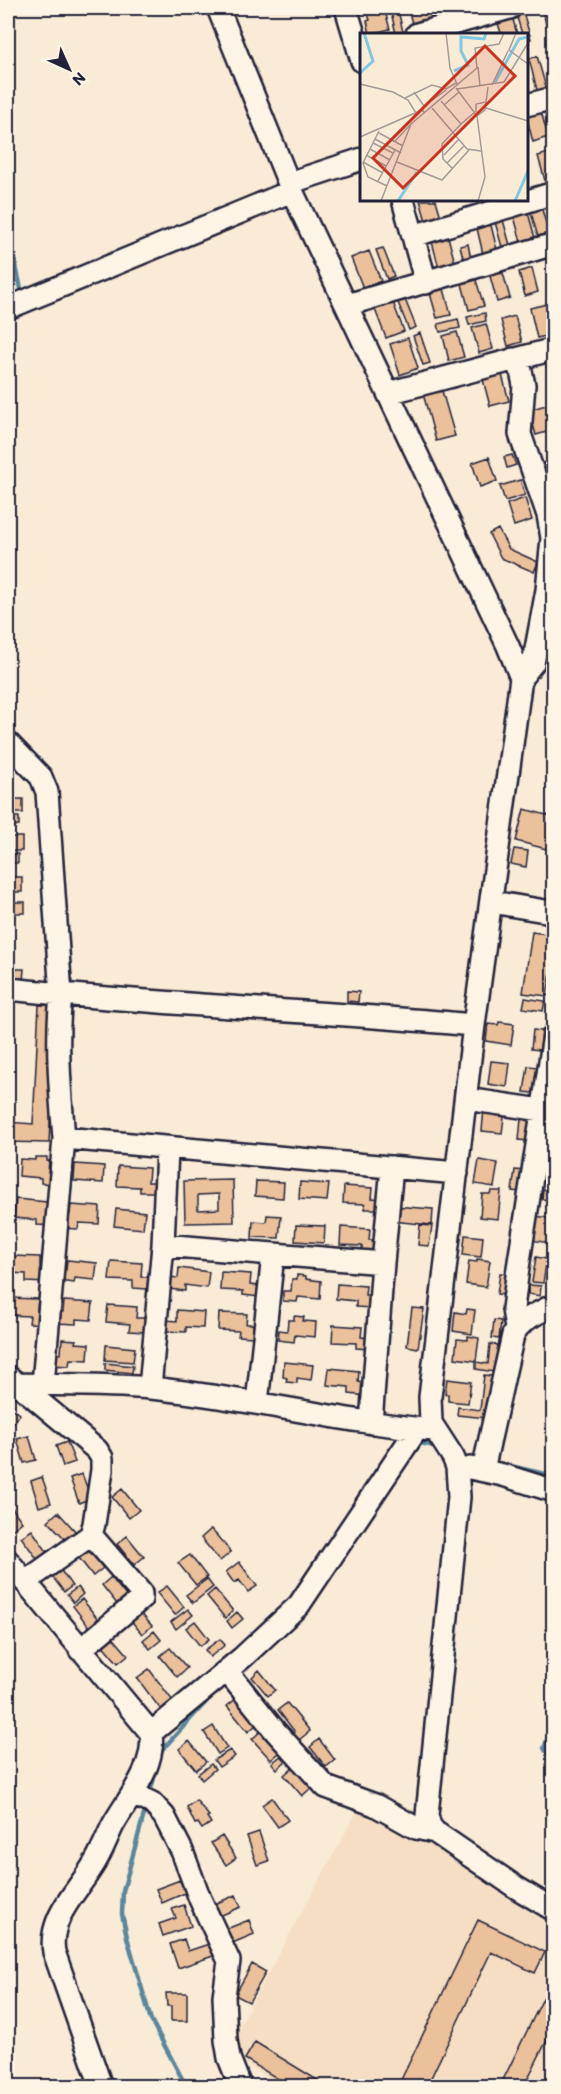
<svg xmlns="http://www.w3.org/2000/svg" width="561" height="2094" font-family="Itim,sans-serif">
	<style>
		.built { fill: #f5dec4 }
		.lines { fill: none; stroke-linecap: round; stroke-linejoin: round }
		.stream { stroke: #5a869e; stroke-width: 4.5 }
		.building { fill: #ebc19b; stroke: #22223b; stroke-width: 1.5; fill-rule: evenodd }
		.minor-casing { stroke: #22223b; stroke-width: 26 }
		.minor { stroke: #fcf5e5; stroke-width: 21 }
		.inset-river { fill: none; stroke: #80c9e0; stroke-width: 3 }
		.inset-road { fill: none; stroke: #a39b98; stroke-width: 1.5 }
		.view { fill: #c8321e; fill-opacity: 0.15; stroke: #c8321e; stroke-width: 3 }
		.inset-edge { fill: none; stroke: #22223b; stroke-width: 3 }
	</style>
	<rect width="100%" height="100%" fill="#f9ebd6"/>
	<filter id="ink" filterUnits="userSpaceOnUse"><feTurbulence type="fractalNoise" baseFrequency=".0167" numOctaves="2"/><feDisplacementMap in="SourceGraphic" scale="12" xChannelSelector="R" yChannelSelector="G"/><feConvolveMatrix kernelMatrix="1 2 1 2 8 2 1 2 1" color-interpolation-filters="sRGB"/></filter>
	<g filter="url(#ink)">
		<path class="built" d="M361 1804 387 1815 553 1916V2086H281L234 2057 230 2043Z"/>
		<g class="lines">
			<path class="stream" d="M8 231 22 293
				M416 1446 421 1443 434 1446
				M497 1463 554 1476
				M554 1722 544 1748 554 1763
				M159 1753 206 1702
				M149 1796 157 1767
				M146 1807 123 1891 122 1914 127 1937 151 2020 186 2086"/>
		</g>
		<path class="building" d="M366 8H384L390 29 370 34 367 21 370 20Z
			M411 8H429L431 18 412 23 408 9Z
			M542 8H554V35L549 36Z
			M398 10 403 32 396 34 391 12Z
			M523 12 531 39 526 40V34H522L516 14Z
			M512 16 517 34H496L501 33 497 20Z
			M537 56 547 91 538 94 529 59Z
			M552 106 554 135 551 136 544 109Z
			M541 111 548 137 533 142 526 115Z
			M553 152 554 182 546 184 538 156Z
			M420 200H436L441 217 426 221Z
			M541 206 549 234 538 237 530 209Z
			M527 209 535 238 521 242 513 213Z
			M503 220 510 245 502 247 495 222Z
			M490 221 497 250 483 254 476 224Z
			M447 233 455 263 439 268 431 238Z
			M468 244 471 259 464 261 460 246Z
			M383 248 394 276 387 279 376 250Z
			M369 251 381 281 363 288 351 258Z
			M532 268 538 292 525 296 519 272Z
			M503 273 510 298 497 302 490 276Z
			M476 280 484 306 469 310 462 284Z
			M444 289 451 315 437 318 430 293Z
			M404 297 416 327 409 330 397 300Z
			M392 300 404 331 386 338 374 307Z
			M547 304 554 334 537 338 530 308Z
			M485 313 486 321 469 325 467 317Z
			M515 316 522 342 508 346 501 320Z
			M458 319 460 328 440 332 438 324Z
			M486 324 493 349 479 353 472 328Z
			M457 332 464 357 449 361 443 336Z
			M420 333 430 363 423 365 413 336Z
			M408 338 418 368 400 375 390 344Z
			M554 357V388L553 389 545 360Z
			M501 371 509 401 490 406 482 376Z
			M440 384 455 436 436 441 422 390Z
			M546 405 553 430 536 435 529 410Z
			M512 455 516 465 507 468 504 457Z
			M489 457 497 481 480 487 472 463Z
			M554 460V479L546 481 541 464Z
			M520 480 525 495 505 501 500 486Z
			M525 498 532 520 514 526 507 504Z
			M498 529 509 549 538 562 534 572 501 558 489 534Z
			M8 799H23V813H8Z
			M524 809 554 817V851L516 841Z
			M8 817H19V826H8Z
			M8 837H22V851H8Z
			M514 849 528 851 526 867 511 864Z
			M8 854H18V863H8Z
			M8 877H22V892H8Z
			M8 902H25V913H8Z
			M532 932 554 935V956L547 996 523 993Z
			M8 969H24L23 981H8Z
			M347 991 359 992 358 1002 347 1001Z
			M525 998 545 1001 543 1011 523 1008Z
			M39 1005H56L49 1143 8 1142V1122L33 1124Z
			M499 1022 514 1024 511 1045 486 1041 488 1024 498 1025Z
			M533 1030 542 1031 540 1050 531 1049Z
			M491 1061 510 1063 507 1087 488 1084Z
			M528 1066 537 1067 533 1093 524 1092Z
			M484 1108 505 1110 502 1133 482 1131Z
			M521 1119H529L528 1141 519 1140Z
			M35 1157H47V1161H49L48 1172H56L55 1184 41 1183V1178L19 1176 20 1159 35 1160Z
			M479 1160 498 1163 494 1187 475 1184Z
			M75 1164 104 1166 103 1183 74 1181Z
			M118 1166 149 1168 148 1182H155V1192H140V1187L117 1186Z
			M515 1170 523 1171 521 1192 512 1191Z
			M233 1180 234 1222 185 1223 184 1181ZM219 1194V1209L198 1210V1195Z
			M256 1181 284 1182 283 1198 255 1196Z
			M300 1182 329 1184 327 1201 299 1199Z
			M344 1186 373 1188 372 1198 381 1199 380 1209H365V1204L343 1203Z
			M543 1189 554 1191V1201L542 1199Z
			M491 1191H501L498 1219 480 1217 482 1194H490Z
			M16 1199 47 1202 46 1214H54L53 1226 37 1225V1220L14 1218Z
			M71 1205 100 1207 99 1224 79 1223 78 1229 62 1228 63 1214H70Z
			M393 1206 433 1209 432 1225 391 1221Z
			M116 1209 145 1212 143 1229 114 1226Z
			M267 1215 281 1216 279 1238 252 1237 253 1221 266 1222Z
			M536 1216 554 1219 549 1243 531 1240Z
			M296 1225 325 1226 324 1243 295 1241Z
			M420 1225 432 1226 429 1246 418 1245Z
			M341 1227 370 1229 369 1240H378L377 1253 362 1252V1246L340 1245Z
			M465 1235 483 1237 481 1257 463 1255Z
			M12 1256 40 1257V1268L49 1269 48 1283 26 1282V1274L11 1273Z
			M536 1257 547 1259 543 1283 532 1282Z
			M477 1259 490 1261 486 1287 466 1284 469 1261 477 1262Z
			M67 1260 97 1263 95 1280 75 1278 74 1283 58 1281 60 1270H66Z
			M111 1261 142 1263 141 1277H148L147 1289 133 1288V1281L109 1280Z
			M179 1268 209 1272 207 1288 185 1285V1291L169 1289 170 1277 178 1278Z
			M221 1272 251 1274 250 1285 259 1286V1297L243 1295V1291L220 1290Z
			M500 1273 509 1274 506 1295 497 1294Z
			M297 1275 306 1276V1279L321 1281 320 1299 298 1297 297 1302 283 1301V1291H291L292 1279H297Z
			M337 1284 366 1286 365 1295H373L372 1308 356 1307V1301L336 1299Z
			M529 1285 541 1286 540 1296 528 1294Z
			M9 1298 38 1299 37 1311H45L44 1324 29 1323 30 1316 8 1315Z
			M64 1301 93 1303 91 1320 76 1319V1324L56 1323 57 1312H63Z
			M108 1305 137 1307 136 1318H145L144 1332 129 1331 130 1324 106 1322Z
			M412 1308 424 1309 418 1348 407 1346Z
			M467 1309 475 1310 472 1334 453 1331 455 1312 466 1314Z
			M177 1310 204 1312 203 1328 186 1327V1332L165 1331 166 1320 177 1321Z
			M219 1313 247 1314 246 1324H253V1337L238 1336 239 1331 218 1330Z
			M294 1316 304 1317 303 1321 316 1322 315 1337 295 1335 294 1342 278 1340 279 1330 287 1331 288 1320H294Z
			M494 1320 501 1321 499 1339 492 1338Z
			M333 1325 362 1327 361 1337 369 1338V1349L356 1348V1343L332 1342Z
			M468 1336 479 1338 476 1361 455 1358 457 1339 468 1340Z
			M62 1339 76 1340 75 1343 89 1344 88 1360 70 1359 69 1366 51 1365 52 1353 61 1354Z
			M490 1344 498 1345 494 1372 476 1369V1362L488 1364Z
			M106 1345 135 1348 133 1362 105 1360Z
			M284 1362 313 1365 311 1380 297 1378V1383L286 1382 287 1378 283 1377Z
			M105 1363 133 1366 132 1373 105 1370Z
			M329 1368 359 1371 358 1382 367 1384 366 1396 349 1394V1387L327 1385Z
			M484 1375 492 1376 487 1418 457 1415 458 1407 480 1410Z
			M447 1379 471 1382 468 1403 448 1401V1394H445Z
			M8 1406 20 1414 10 1428 8 1426Z
			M29 1436 36 1460 24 1463 17 1439Z
			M67 1442 75 1462 63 1466 56 1446Z
			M8 1455 14 1481 8 1483Z
			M82 1474 91 1498 79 1503 70 1478Z
			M42 1477 51 1503 39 1507 31 1481Z
			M122 1489 139 1510 129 1518 112 1497Z
			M8 1502 22 1522 12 1530 8 1524Z
			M58 1512 76 1532 66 1540 48 1521Z
			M211 1529 231 1552 220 1561 201 1538Z
			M32 1530 48 1553 38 1560 21 1537Z
			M127 1536 144 1557 134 1565 117 1544Z
			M89 1550 103 1568 93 1576 79 1558Z
			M190 1555 207 1577 196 1585 178 1563Z
			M239 1562 257 1586 248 1592 239 1580 234 1583 226 1572Z
			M57 1565 72 1586 64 1592 49 1572Z
			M111 1577 126 1596 117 1604 102 1585Z
			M207 1579 213 1587 193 1603 186 1595Z
			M167 1586 184 1607 175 1615 157 1593Z
			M78 1587 83 1594 73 1603 67 1595Z
			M215 1589 233 1611 225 1618 207 1596Z
			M82 1599 98 1619 89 1627 73 1606Z
			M188 1609 193 1615 176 1629 171 1622Z
			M138 1610 152 1626 142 1634 129 1618Z
			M237 1612 243 1619 232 1628 227 1621Z
			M195 1621 209 1639 200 1646 186 1628Z
			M154 1631 161 1640 150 1649 143 1640Z
			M110 1634 128 1655 118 1663 100 1642Z
			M220 1639 225 1645 210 1657 205 1650Z
			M170 1648 187 1668 177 1677 160 1656Z
			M149 1669 173 1701 161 1710 137 1678Z
			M259 1670 275 1690 268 1696 252 1677Z
			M236 1699 256 1725 248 1732 227 1706Z
			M287 1703 310 1731 293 1745 287 1738 295 1732 278 1710Z
			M213 1726 227 1748 218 1754 204 1732Z
			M261 1731 280 1752 271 1760 252 1739Z
			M319 1739 335 1760 326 1767 310 1747Z
			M189 1741 206 1762 196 1770 179 1749Z
			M230 1750 235 1756 219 1767 214 1760Z
			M282 1755 287 1760 277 1769 272 1763Z
			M211 1764 215 1769 202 1780 198 1774Z
			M293 1767 311 1788 302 1796 284 1775Z
			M272 1798 288 1820 278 1827 262 1805Z
			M196 1800 209 1816 207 1817 211 1823 202 1829 198 1823 195 1824 187 1807Z
			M259 1832 269 1861 257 1865 247 1836Z
			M222 1836 236 1858 226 1865 211 1843Z
			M180 1880 185 1893 162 1903 156 1889Z
			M236 1895 241 1907 217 1917 212 1905Z
			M184 1905 191 1926 163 1936 159 1924 176 1918 172 1909Z
			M249 1920 254 1934 230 1944 224 1930Z
			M478 1920 545 1952 535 1973 491 1952 427 2086H398Z
			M184 1939 188 1951 215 1942 219 1954 178 1968 170 1944Z
			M252 1964 266 1972 249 2002 235 1995Z
			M553 1978 554 2026 524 2086H500Z
			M166 1993H187V2021H171V2006H167Z
			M255 2042 327 2086H290L245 2059Z"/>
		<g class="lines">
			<defs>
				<path id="minor" d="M218 8 292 191 508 646 521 678 474 1025 430 1397 431 1423 453 1457 457 1467 459 1497 427 1815 430 1826 435 1832 517 1888 554 1910
					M346 8 362 61
					M417 34 510 8
					M526 105 554 98
					M289 183 362 159
					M403 200 426 283
					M413 236 554 193
					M347 305 554 244
					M8 308 292 191
					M513 359 521 371 524 385 520 434 548 515 552 538 547 590 536 649 533 663 521 678
					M388 393 554 349
					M8 743 41 777 47 792 61 995C56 1043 60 1090 64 1138
					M492 902 551 912 554 911
					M8 989C163 1005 319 1011 474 1025
					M466 1099 542 1110
					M163 1245 383 1263
					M516 1329 513 1309 518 1268 554 1035
					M8 1377 18 1384C61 1385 106 1384 150 1388 245 1397 339 1422 434 1430
					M18 1384 97 1450 102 1458V1470L94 1524 91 1535 25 1582
					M43 1384 64 1138 457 1173
					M150 1388 163 1245 167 1149
					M257 1403 273 1255
					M371 1423 383 1263 392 1167
					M470 1468 503 1475 554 1491
					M483 1470 513 1335C520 1319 539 1313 554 1305
					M8 1561 151 1733C156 1767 128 1798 113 1825 106 1839 101 1854 92 1867 76 1893 48 1919 54 1952L101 2086
					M80 1650 141 1599V1593L91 1535
					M227 1671 276 1732 326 1787 375 1805 416 1828 435 1832
					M151 1733 243 1657 299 1605 417 1429
					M133 1794 152 1803 164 1816 182 1851 200 1899 229 1961 224 1996 226 2040 229 2058 240 2086"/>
			</defs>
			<use href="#minor" class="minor-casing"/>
			<use href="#minor" class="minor"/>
		</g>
	</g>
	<g transform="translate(360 33)">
		<rect width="168" height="168" fill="#f9ebd6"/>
		<path class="inset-river" d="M94 38 108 32 101 18V4L124 6 126 0M0 40 13 28 4 0M135 49 159 6 168 4M38 168 57 139M155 168 168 138"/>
		<path class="inset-road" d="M86 0 90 35 97 51M156 0 149 17 168 31M118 34 120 53M0 51 33 59 48 67 56 80M132 52 148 18M96 55 117 83 125 144 118 168M97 56 144 49 168 10M54 59 64 73 86 57M45 65 72 52 86 56 96 50M81 68 101 91 115 79M84 72 99 59M72 75 107 116 121 118M126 75 168 88M116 79V71L126 69M117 83 125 77 128 54M19 98 3 130 8 144 27 153M19 100 43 113M0 104 62 77 65 80M15 106 41 120M35 108 51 91M13 110 33 120M10 116 30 127M6 122 26 133M84 122 99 106M3 129 23 140M37 129 82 147 109 117M87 130 104 113M93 136 83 126 82 111 101 91M18 148 35 117M21 168 51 91 117 35 115 15 139 11 144 0"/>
		<path class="view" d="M125 13 155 43 43 155 13 125Z"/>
		<rect width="168" height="168" class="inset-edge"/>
	</g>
	<rect width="561" height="2094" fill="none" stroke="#fcf5e5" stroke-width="30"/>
	<rect x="15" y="15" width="531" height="2064" fill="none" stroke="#22223b" stroke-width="2" filter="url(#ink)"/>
	<g transform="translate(69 69) rotate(135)" stroke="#fcf5e5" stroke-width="4.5" paint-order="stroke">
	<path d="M0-4.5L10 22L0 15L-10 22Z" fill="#22223b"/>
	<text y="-9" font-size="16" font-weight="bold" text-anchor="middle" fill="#22223b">N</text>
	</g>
</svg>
